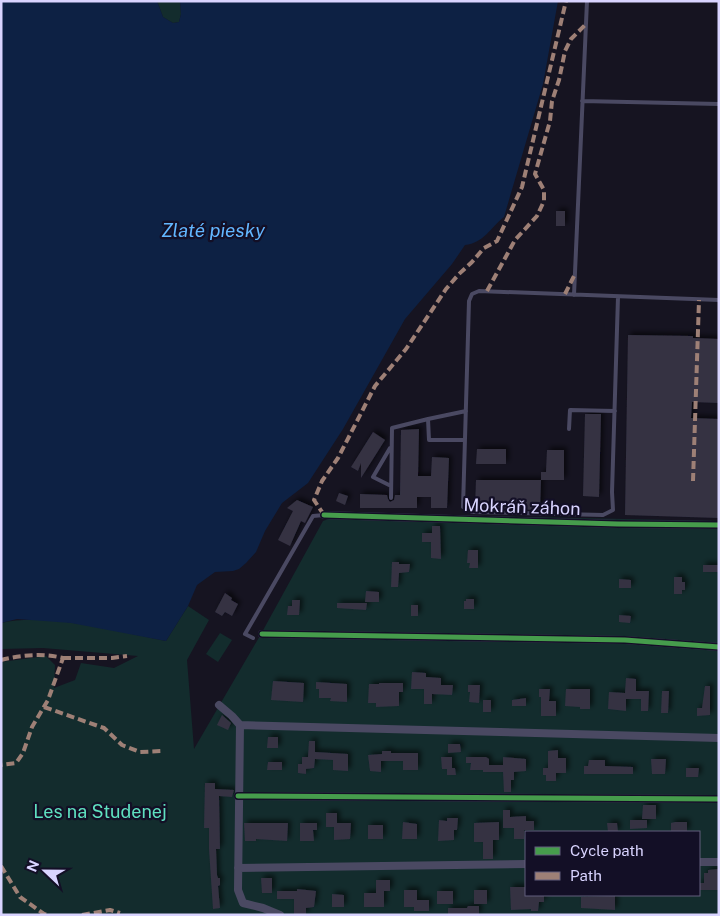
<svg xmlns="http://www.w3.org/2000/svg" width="720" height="916" font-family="'Public Sans',sans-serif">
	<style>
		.green { fill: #132c2d; fill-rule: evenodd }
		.water { fill: #0d2144 }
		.building { fill: #343243; filter: url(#shadow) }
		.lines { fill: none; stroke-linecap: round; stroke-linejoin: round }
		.lane { stroke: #4a4962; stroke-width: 4 }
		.street { stroke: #4a4962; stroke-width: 8 }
		.quiet { stroke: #9e8076; stroke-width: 4; stroke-dasharray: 8 4; stroke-linecap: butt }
		.cycleway-casing { stroke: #130f26; stroke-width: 8 }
		.cycleway { stroke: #469c4c; stroke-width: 5 }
		.labels { text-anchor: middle; stroke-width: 4.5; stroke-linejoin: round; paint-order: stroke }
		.street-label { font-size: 18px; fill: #d9d4ff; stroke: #130f26 }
		.park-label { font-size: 18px; fill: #5fe0c0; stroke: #130f26 }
		.water-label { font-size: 19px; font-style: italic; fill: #62b6ff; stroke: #130f26 }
	</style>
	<defs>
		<filter id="shadow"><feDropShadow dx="3" dy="-3" stdDeviation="2.5" flood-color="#0009"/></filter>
	</defs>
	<rect width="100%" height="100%" fill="#161421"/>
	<path class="green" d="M157 1H180L181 14 179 22 173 23 163 17Z
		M344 513 719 521V915H1V662L46 656 55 665 54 688 75 680 81 663 114 668 138 656 43 648 1 649V623C47 612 119 632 166 641L188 606 209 620 187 660 194 749 261 634 323 521ZM526 832H699V895H526Z
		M220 633 232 640 218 662 206 654Z"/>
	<path class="water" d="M1 1H157L163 17 173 23 179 22 181 14 180 1H558L543 84 504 217C490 228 484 243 465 245L452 264 405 319 343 429 308 483 282 503 265 531 256 552 246 563 239 569 233 571 215 572 197 585 188 606 166 641 71 623 17 619 1 623Z"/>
	<path class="building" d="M556 211H565V226H556Z
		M628 335 693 336V338L719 339V403L692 402 691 418 719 419V518L625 515Z
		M585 414H601L599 497 583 496Z
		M419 429 418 476H431L432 457 449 458 447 508H431V497H417V508H360V494L387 495 388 499 390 502 394 500 395 495H400L401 430Z
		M373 432 385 440 361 478V463L358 471 351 467Z
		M477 449H506V464H476Z
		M547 450H564V480H541L540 510 475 508 476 480H541V472H546Z
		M339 493 348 496 345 505 336 501Z
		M297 500 313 507 305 523 301 521 290 546 278 540 293 511 287 508Z
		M432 526H440L441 559 431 558V542H422V533H432Z
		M468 550H478V568H469L470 563H467Z
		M392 562H399V564H410L409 572 399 573 398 587H391Z
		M703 565H718V572H703Z
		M674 577H682V582H685V590H682V594H674Z
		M619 579 631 580V588H619Z
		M366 591 379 592V602H365Z
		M225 593 232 598 231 600 238 604 232 616 225 612 222 616 215 612Z
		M466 599H474V609H464V601H466Z
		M292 600H300L299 615H287L288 606H292Z
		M337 603H367L366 610 337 608Z
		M411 605H418V616H411Z
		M619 615 631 616 630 623 619 622Z
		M412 672 426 673V677L441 678V685H453L452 695 432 694V704H424V689H411Z
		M626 678 636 679V691H649L648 711H641V699H626V711L608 709 609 692 625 693Z
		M273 681 304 683 303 702 271 700Z
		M316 682 347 684V702L330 701 331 698H319V689H316Z
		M379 683H403V692H399V706L376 707V703H368L369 684H379Z
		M468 685H480L479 703 469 702 470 692H468Z
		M705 686H710V715L697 716V708H702Z
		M539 689H550L549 701H556V716H541V697H539Z
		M566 689H590V709H580V707L565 706Z
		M662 691H669L668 713H661Z
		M526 698V706H512V700Z
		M483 700H491V712H483Z
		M222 715 231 723 228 730 217 725Z
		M268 737H278V748H267Z
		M309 741H315V752L348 754V771L333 770V760L315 759 314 768 306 769V774L298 773V764H302V757H308Z
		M448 744H460L461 752 448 753Z
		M558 750V758H566V773H556V781H546V775H543V768H548V751Z
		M382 751H391V753H418V770H403V761H381V772L370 771 368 755 382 754Z
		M441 757H452V768H455L456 775H447V769H442Z
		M466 757H486L489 759V765H503V757L526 759V771L514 772V780H511V792H504L503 772H483V770H470L471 763H466Z
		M651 759H666L665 774H652Z
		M589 760H605V766L633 767V774H584V766H588Z
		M268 762H282V770H267Z
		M686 768H699L698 777H686Z
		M205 783H215V789L234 790 232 797 219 796 220 849H216L217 875 218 878H220V885L218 886 220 908 213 909 209 849V828H204Z
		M643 805H656V819H642Z
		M503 810H510V817L526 816V821H534V830H524V839H514V828H503Z
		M326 813H337V823H351L350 839 334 840V827H326Z
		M447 818H458L457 830H454V840L438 841 439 820 447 821Z
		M630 820H647V828L630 829Z
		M403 822 417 824V839H402Z
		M499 822V840H493V859H483V842H474V823Z
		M675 822H687V832H671V823Z
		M244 823H288L287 841 256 839V841H245Z
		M300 823H317V830H313L314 841H300Z
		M607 823H617L618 832H608Z
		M368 825H383V839H368Z
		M719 869V890H699V883H704V873H708V870Z
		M261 878H272V893H262Z
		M376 880H390V891H384V907H364V893H376Z
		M510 887H526V895H544V902H539L538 911H531V909L511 910Z
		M297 889 316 891 314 907 306 908V915H294V899H277V891H297Z
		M404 890H417V900H429V911H414V907H404Z
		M474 890H487V904H474Z
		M437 891H453V904H437Z
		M332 894 344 895V907H332Z
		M615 896V910L581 908V897Z
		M468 906H479V915H448V908H467Z"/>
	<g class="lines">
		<path class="lane" d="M582 101 719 104
			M574 295 587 1
			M618 297 612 492 613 510 603 515 472 512 463 507 469 301 472 294 479 291 719 300
			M428 419 466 411
			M569 429 570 410 615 411
			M390 448 373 477 391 486
			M391 498 392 428 428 419 429 440H465
			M253 638 245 634 313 516 324 515"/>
		<path class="street" d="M324 515 618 524 719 525
			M262 634 625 640 719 647
			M219 705 232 716 240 725 238 890 243 903 263 908 280 915
			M240 725 719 738
			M238 796 719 799
			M699 862H719
			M238 868 526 864"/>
		<path class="quiet" d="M487 291 515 240 537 216 544 201V190L535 174 550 121 552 101 559 80 565 51 571 39 586 24
			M565 294 574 276
			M693 481 699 300
			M324 515 314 500 322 481 338 458 375 386 406 349 446 289 459 274 472 262 484 248 497 241 522 187 566 1
			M63 658H112L127 656
			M1 660C22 655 43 653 63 658L48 700 32 727 23 753 16 763 1 765
			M44 707 104 728 122 745 140 752 163 751
			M1 866 20 897 44 914 49 915
			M82 915 110 910 120 913"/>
		<defs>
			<path id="cycleway" d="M324 515 618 524 719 525
				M262 634 625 640 719 647
				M238 796 719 799"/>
		</defs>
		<use href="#cycleway" class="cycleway-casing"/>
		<use href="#cycleway" class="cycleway"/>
	</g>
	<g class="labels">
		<g class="street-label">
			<text transform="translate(522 507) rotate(2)" y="6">Mokráň záhon</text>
		</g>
		<g class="park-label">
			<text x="100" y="818">Les na Studenej</text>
		</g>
		<g class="water-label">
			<text x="213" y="237">Zlaté piesky</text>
		</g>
	</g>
	<rect width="720" height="916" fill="none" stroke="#d9d4ff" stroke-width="5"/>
	<rect x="525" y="831" width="175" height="65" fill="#130f26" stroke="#625e7d"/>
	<rect x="535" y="847" width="25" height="8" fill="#469c4c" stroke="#625e7d"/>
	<text x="570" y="856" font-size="15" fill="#d9d4ff">Cycle path</text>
	<rect x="535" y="872" width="25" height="8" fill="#9e8076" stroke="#625e7d"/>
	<text x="570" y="881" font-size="15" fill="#d9d4ff">Path</text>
	<g transform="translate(45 871) rotate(292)" stroke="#130f26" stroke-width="4" paint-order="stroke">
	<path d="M0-4L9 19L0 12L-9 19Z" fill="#d9d4ff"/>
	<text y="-8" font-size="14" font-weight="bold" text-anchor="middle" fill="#d9d4ff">N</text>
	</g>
</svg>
